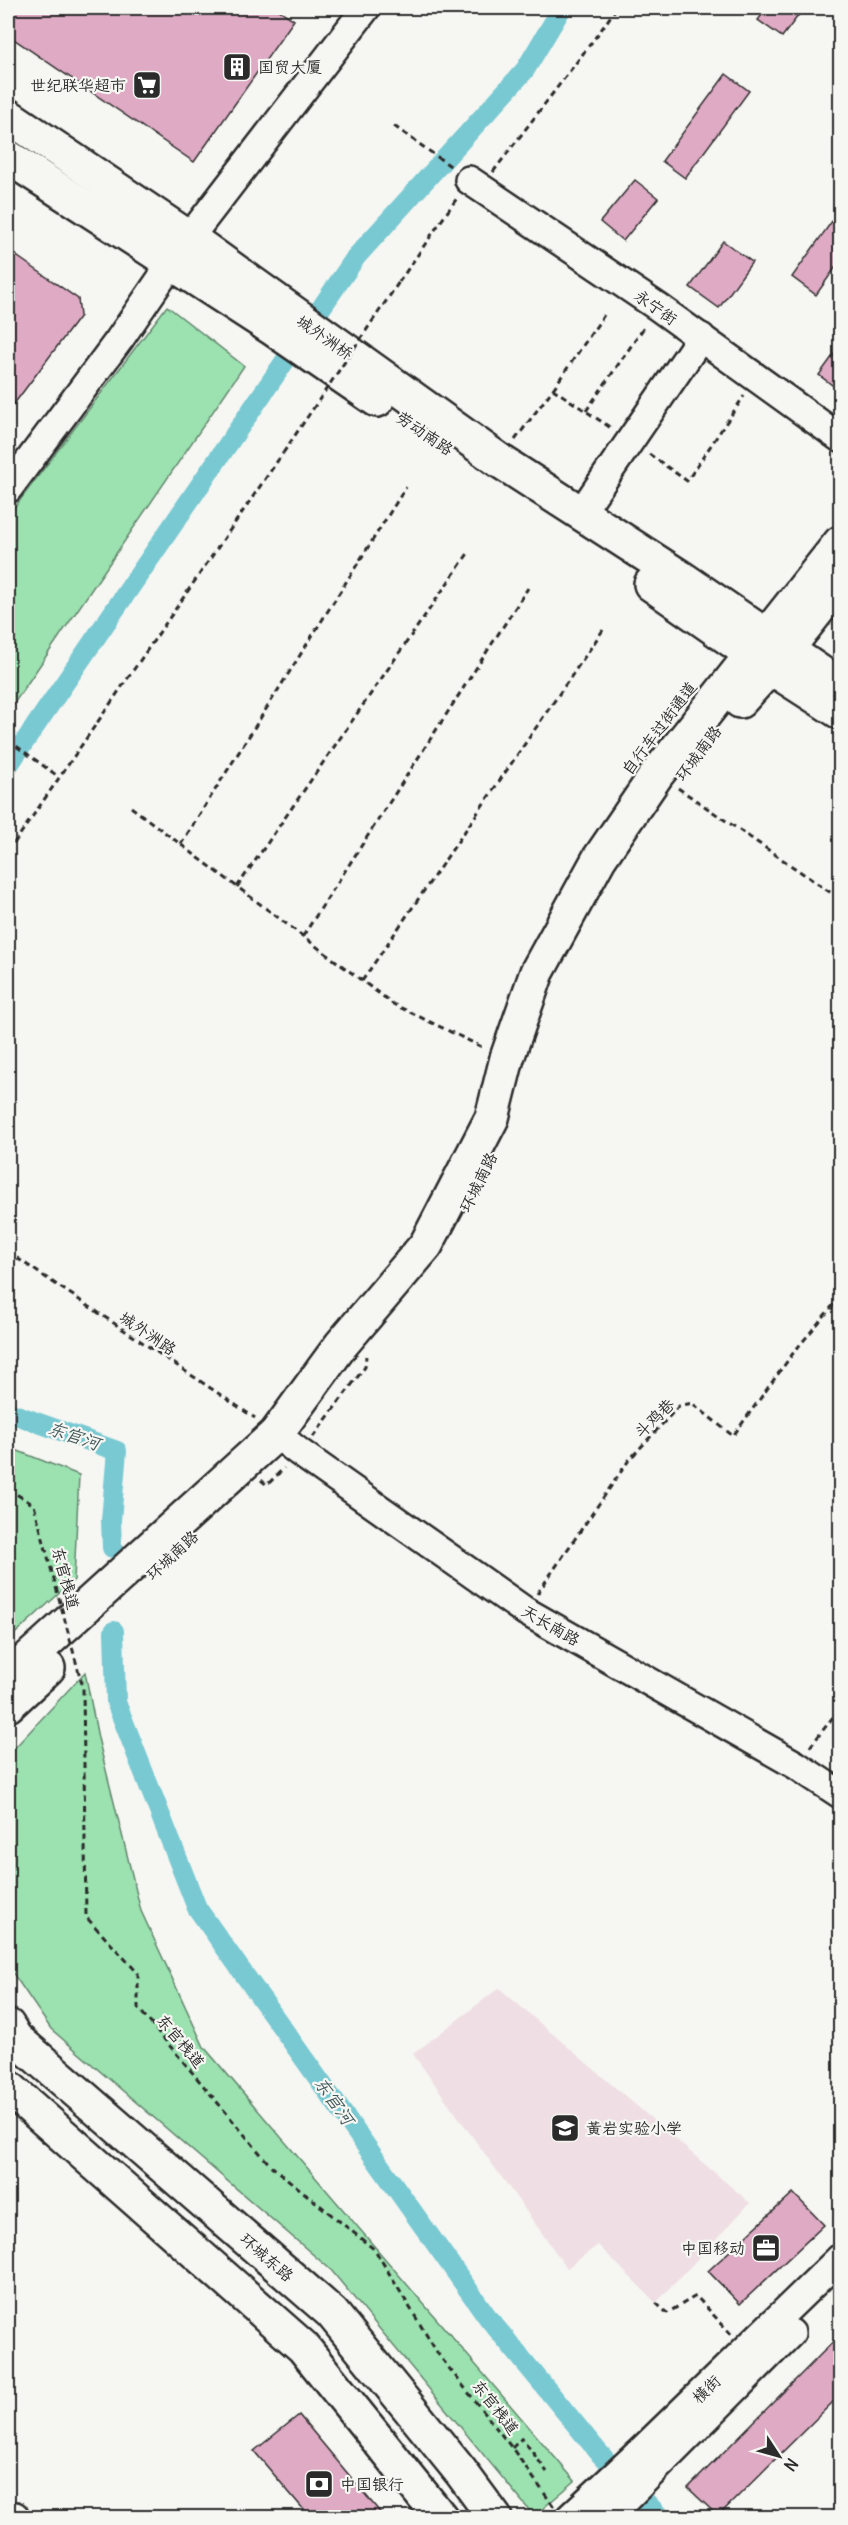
<svg xmlns="http://www.w3.org/2000/svg" width="848" height="2525" font-family="Delius,'LXGW WenKai TC',sans-serif">
	<style>
		.built { fill: #efdfe4 }
		.green { fill: #9be2b0; stroke: #63866e; stroke-width: 1.5 }
		.lines { fill: none; stroke-linecap: round; stroke-linejoin: round }
		.canal { stroke: #79c9d2; stroke-width: 20 }
		.building { fill: #dfaac4; stroke: #2b2b2b; stroke-width: 1.5 }
		.minor-casing { stroke: #2b2b2b; stroke-width: 32 }
		.major-casing { stroke: #2b2b2b; stroke-width: 38 }
		.path { stroke: #2b2b2b; stroke-width: 3; stroke-dasharray: 6 4.5; stroke-linecap: butt }
		.minor { stroke: #f6f6f2; stroke-width: 27 }
		.major { stroke: #f6f6f2; stroke-width: 33 }
		.path-bridge { stroke: #2b2b2b; stroke-width: 3; stroke-dasharray: 6 4.5; stroke-linecap: butt }
		.labels { text-anchor: middle; stroke-width: 4.5; stroke-linejoin: round; paint-order: stroke }
		.poi-label { font-size: 16px; fill: #2b2b2b; stroke: #f6f6f2; text-anchor: start }
		.street-label { font-size: 16px; fill: #2b2b2b; stroke: #f6f6f2 }
		.water-label { font-size: 18px; font-style: italic; fill: #425a5d; stroke: #f6f6f2 }
	</style>
	<rect width="100%" height="100%" fill="#f6f6f2"/>
	<filter id="ink" filterUnits="userSpaceOnUse"><feTurbulence type="fractalNoise" baseFrequency=".0167" numOctaves="2"/><feDisplacementMap in="SourceGraphic" scale="12" xChannelSelector="R" yChannelSelector="G"/><feConvolveMatrix kernelMatrix="1 2 1 2 8 2 1 2 1" color-interpolation-filters="sRGB"/></filter>
	<g filter="url(#ink)">
		<polygon class="built" points="499,1988 750,2203 656,2303 598,2245 567,2268 413,2054"/>
		<g class="green">
			<polygon points="167,306 244,366 8,712 8,516"/>
			<polygon points="8,1447 79,1475 74,1580 8,1640"/>
			<polygon points="85,1672 98,1738 141,1911 204,2047 575,2481 534,2516 331,2270 51,2029 8,1966 8,1755"/>
		</g>
		<g class="lines">
			<g class="canal">
				<polyline points="8,766 356,257 525,70 562,8"/>
				<polyline points="8,1412 117,1451 111,1520 112,1548"/>
				<polyline points="114,1631 116,1702 197,1908 489,2319 600,2454 661,2518"/>
			</g>
		</g>
		<g class="building">
			<polygon points="8,8 276,8 294,20 194,162 8,35"/>
			<polygon points="767,8 804,8 782,37 758,20"/>
			<polygon points="726,74 749,91 685,178 662,161"/>
			<polygon points="635,180 658,198 623,241 600,222"/>
			<polygon points="840,210 840,261 816,295 792,277"/>
			<polygon points="723,241 752,262 719,308 690,287"/>
			<polygon points="8,250 78,299 80,316 8,412"/>
			<polygon points="840,346 840,391 819,375"/>
			<polygon points="793,2193 824,2225 740,2304 708,2271"/>
			<polygon points="840,2335 840,2395 718,2516 688,2488"/>
			<polygon points="299,2415 384,2517 310,2517 254,2451"/>
		</g>
		<g class="lines">
			<g class="minor-casing">
				<g id="minor">
					<polyline points="469,180 658,307 840,438"/>
					<polyline points="8,489 119,340 189,238 366,8"/>
					<polyline points="580,514 701,337"/>
					<polyline points="276,1434 299,1452 525,1611 796,1765 840,1794"/>
					<polyline points="13,2518 15,2516"/>
					<polyline points="569,2518 643,2449 840,2258"/>
					<polyline points="607,2518 791,2333"/>
				</g>
			</g>
			<g class="major-casing">
				<g id="major">
					<polyline points="8,116 189,238 500,461 680,577 840,686"/>
					<polyline points="8,157 272,328 377,400"/>
					<polyline points="651,584 770,667 840,712"/>
					<polyline points="740,701 787,649 840,582"/>
					<polyline points="8,1677 276,1434 341,1345 426,1245 492,1118 507,1058 537,972 599,859 657,774 840,543"/>
					<polyline points="8,1705 48,1668"/>
					<polyline points="8,2026 15,2038 332,2313 461,2472 495,2518"/>
					<polyline points="8,2087 303,2347 441,2518"/>
				</g>
			</g>
			<g class="path">
				<polyline points="394,126 453,168"/>
				<polyline points="493,172 604,26 616,8"/>
				<polyline points="399,282 457,198"/>
				<polyline points="553,389 604,315"/>
				<polyline points="586,411 645,326"/>
				<polyline points="515,440 553,389 611,428"/>
				<polyline points="649,454 687,481 744,396"/>
				<polyline points="8,740 59,777"/>
				<polyline points="678,788 840,899"/>
				<polyline points="131,807 393,1004 484,1048"/>
				<polyline points="181,844 406,487"/>
				<polyline points="8,852 283,453"/>
				<polyline points="237,887 469,552"/>
				<polyline points="303,936 528,588"/>
				<polyline points="362,981 603,630"/>
				<polyline points="8,1252 255,1418"/>
				<polyline points="313,1437 365,1367 366,1356"/>
				<polyline points="261,1480 267,1485 284,1468"/>
				<polyline points="537,1594 629,1460 679,1406 692,1403 733,1436 794,1352 840,1297"/>
				<polyline points="810,1747 840,1708"/>
				<polyline points="656,2303 667,2313 696,2296 731,2334"/>
				<polyline points="512,2448 522,2438 547,2472"/>
			</g>
			<use href="#minor" class="minor"/>
			<use href="#major" class="major"/>
			<g class="path-bridge">
				<polyline points="283,453 399,282"/>
				<polyline points="8,1489 34,1505 83,1688 86,1917 138,1973 138,2008 270,2165 375,2250 438,2354 512,2448 562,2518"/>
			</g>
		</g>
	</g>
	<defs>
		<g id="building-square" transform="scale(1.5)"><rect x="-9" y="-9" width="18" height="18" rx="4" fill="#2b2b2b" stroke="#f6f6f2"/><path d="M-4-6H4V6H1V3H-1V6H-4ZM-2.5-4.3h1.7v1.8h-1.7ZM.8-4.3h1.7v1.8H.8ZM-2.5-1h1.7V.8h-1.7ZM.8-1h1.7V.8H.8Z" fill="#fff"/></g>
		<g id="supermarket-square" transform="scale(1.5)"><rect x="-9" y="-9" width="18" height="18" rx="4" fill="#2b2b2b" stroke="#f6f6f2"/><path d="M-6-5.5h2.5l.6 2H6L4.5 2H-2.5L-4.4-4H-6ZM-1.5 3.2a1.3 1.3 0 1 0 .1 0ZM3 3.2a1.3 1.3 0 1 0 .1 0Z" fill="#fff"/></g>
		<g id="school-square" transform="scale(1.5)"><rect x="-9" y="-9" width="18" height="18" rx="4" fill="#2b2b2b" stroke="#f6f6f2"/><path d="M0-5L7-2L0 1L-7-2ZM-4 1L0 2.5L4 1V4Q0 6-4 4Z" fill="#fff"/></g>
		<g id="office-square" transform="scale(1.5)"><rect x="-9" y="-9" width="18" height="18" rx="4" fill="#2b2b2b" stroke="#f6f6f2"/><path d="M-6-3h4V-5.5h4V-3h4V5H-6ZM-1-4.5V-3h2v-1.5ZM-6 0V1H6V0Z" fill="#fff"/></g>
		<g id="bank-square" transform="scale(1.5)"><rect x="-9" y="-9" width="18" height="18" rx="4" fill="#2b2b2b" stroke="#f6f6f2"/><path d="M-6-4H6V4H-6ZM0-2.3a2.3 2.3 0 1 0 0 4.6a2.3 2.3 0 1 0 0-4.6Z" fill="#fff"/></g>
	</defs>
	<g fill-rule="evenodd">
		<use href="#building-square" x="237" y="67"/>
		<use href="#supermarket-square" x="147" y="85"/>
		<use href="#school-square" x="565" y="2128"/>
		<use href="#office-square" x="766" y="2248"/>
		<use href="#bank-square" x="319" y="2484"/>
	</g>
	<g class="labels">
		<g class="poi-label">
			<text x="258" y="73">国贸大厦</text>
			<text x="126" y="91" text-anchor="end">世纪联华超市</text>
			<text x="586" y="2134">黄岩实验小学</text>
			<text x="745" y="2254" text-anchor="end">中国移动</text>
			<text x="340" y="2490">中国银行</text>
		</g>
		<g class="street-label">
			<text transform="translate(656 307) rotate(35)" y="6">永宁街</text>
			<text transform="translate(325 337) rotate(35)" y="6">城外洲桥</text>
			<text transform="translate(425 433) rotate(34)" y="6">劳动南路</text>
			<text transform="translate(659 728) rotate(-53)" y="6">自行车过街通道</text>
			<text transform="translate(698 753) rotate(-53)" y="6">环城南路</text>
			<text transform="translate(478 1182) rotate(-64)" y="6">环城南路</text>
			<text transform="translate(148 1333) rotate(34)" y="6">城外洲路</text>
			<text transform="translate(654 1418) rotate(-44)" y="6">斗鸡巷</text>
			<text transform="translate(172 1555) rotate(-43)" y="6">环城南路</text>
			<text transform="translate(66 1578) rotate(75)" y="6">东官栈道</text>
			<text transform="translate(551 1625) rotate(30)" y="6">天长南路</text>
			<text transform="translate(181 2041) rotate(50)" y="6">东官栈道</text>
			<text transform="translate(267 2257) rotate(41)" y="6">环城东路</text>
			<text transform="translate(706 2389) rotate(-44)" y="6">横街</text>
			<text transform="translate(496 2407) rotate(52)" y="6">东官栈道</text>
		</g>
		<g class="water-label">
			<text transform="translate(74 1436) rotate(19)" y="6">东官河</text>
			<text transform="translate(334 2101) rotate(55)" y="6">东官河</text>
		</g>
	</g>
	<rect width="848" height="2525" fill="none" stroke="#f6f6f2" stroke-width="30"/>
	<rect x="15" y="15" width="818" height="2495" fill="none" stroke="#2b2b2b" stroke-width="2" filter="url(#ink)"/>
	<g transform="translate(779 2456) rotate(126)" stroke="#f6f6f2" stroke-width="4.5" paint-order="stroke">
	<path d="M0-4.5L10 22L0 15L-10 22Z" fill="#2b2b2b"/>
	<text y="-9" font-size="16" font-weight="bold" text-anchor="middle" fill="#2b2b2b">N</text>
	</g>
</svg>
